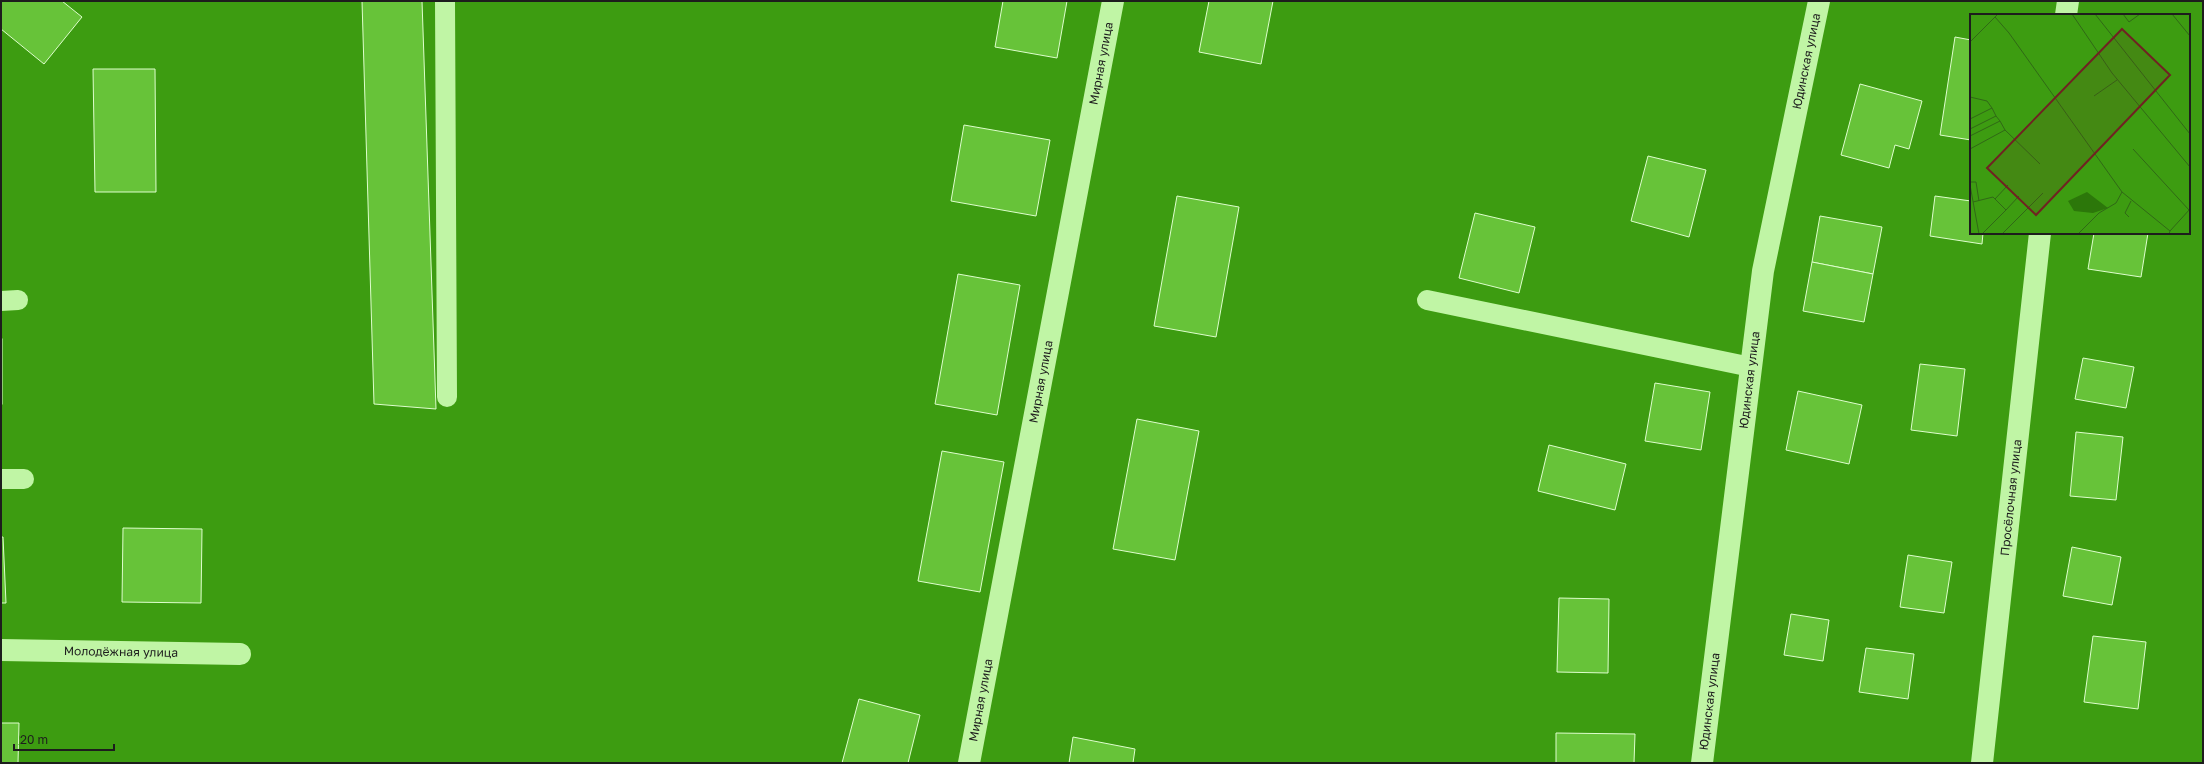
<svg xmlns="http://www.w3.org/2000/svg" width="2204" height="764" font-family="'Golos Text',sans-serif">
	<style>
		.building { fill: #67c339; stroke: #defecd }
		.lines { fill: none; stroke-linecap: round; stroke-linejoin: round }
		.lane { stroke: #c0f5a5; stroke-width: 20 }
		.street { stroke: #c0f5a5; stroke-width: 22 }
		.labels { text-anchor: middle; stroke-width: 4; stroke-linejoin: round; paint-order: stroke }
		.street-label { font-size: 12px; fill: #1d1d1d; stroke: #3d9c11 }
		.inset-road { fill: none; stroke: #306916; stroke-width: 1 }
		.view { fill: #702222; fill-opacity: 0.15; stroke: #702222; stroke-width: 2 }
		.inset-edge { fill: none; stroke: #1d1d1d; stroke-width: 2 }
	</style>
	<rect width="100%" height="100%" fill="#3d9c11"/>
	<g class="building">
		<polygon points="1,1 62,1 82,17 44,64 1,29"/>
		<polygon points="362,1 422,1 436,409 374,404"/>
		<polygon points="1003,1 1067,1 1057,58 995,47"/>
		<polygon points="1209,1 1273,1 1261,64 1199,52"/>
		<polygon points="1955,37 1971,40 1971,140 1940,135"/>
		<polygon points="93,69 155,69 156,192 95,192"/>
		<polygon points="1860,84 1922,101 1909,149 1895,145 1889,168 1841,155"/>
		<polygon points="964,125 1050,140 1036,216 951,201"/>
		<polygon points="1648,156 1706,170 1689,237 1631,221"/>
		<polygon points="1177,196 1239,207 1216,337 1154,326"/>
		<polygon points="1935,196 1971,201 1971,233 1983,233 1982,244 1930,236"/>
		<polygon points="1475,213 1535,227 1519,293 1459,278"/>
		<polygon points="1820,216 1882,227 1873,274 1812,262"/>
		<polygon points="2094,233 2148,233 2141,277 2088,269"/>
		<polygon points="1812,262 1873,274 1864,322 1803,311"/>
		<polygon points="958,274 1020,285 997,415 935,404"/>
		<rect x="1" y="339" width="1" height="65"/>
		<polygon points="2083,358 2134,367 2126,408 2075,399"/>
		<polygon points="1920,364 1965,369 1957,436 1911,430"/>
		<polygon points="1655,383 1710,392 1701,450 1645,441"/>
		<polygon points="1798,391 1862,405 1849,464 1786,450"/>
		<polygon points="1137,419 1199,431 1175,560 1113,549"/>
		<polygon points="2076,432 2123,437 2116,500 2070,496"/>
		<polygon points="1549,445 1626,464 1615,510 1538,491"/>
		<polygon points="942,451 1004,462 980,592 918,581"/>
		<polygon points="123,528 202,529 201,603 122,602"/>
		<polygon points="1,537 3,537 6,603 1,603"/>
		<polygon points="2072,547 2121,557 2112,605 2063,596"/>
		<polygon points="1908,555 1952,562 1944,613 1900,607"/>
		<polygon points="1559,598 1609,599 1608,673 1557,672"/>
		<polygon points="1791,614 1829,620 1823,661 1784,655"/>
		<polygon points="2093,636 2146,642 2138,709 2084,702"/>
		<polygon points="1866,648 1914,654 1908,699 1859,692"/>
		<polygon points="859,699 920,715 908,763 842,763"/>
		<polygon points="1,723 19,723 18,763 1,763"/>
		<polygon points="1556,733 1635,734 1634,763 1556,763"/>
		<polygon points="1073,737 1135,749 1133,763 1069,763"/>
	</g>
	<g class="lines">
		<g class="lane">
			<polyline points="445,1 447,397"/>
			<polyline points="1427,300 1751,367"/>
			<polyline points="1,301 18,300"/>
			<polyline points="1,479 24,479"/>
		</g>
		<g class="street">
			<polyline points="2066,15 2068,1"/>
			<path id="s1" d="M1 650 240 654"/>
			<path id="s2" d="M969 763 1113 1"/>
			<path id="s3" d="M1702 763 1763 271 1819 1"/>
			<path id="s4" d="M1982 763 2040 233"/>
		</g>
	</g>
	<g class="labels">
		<g class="street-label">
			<text dy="4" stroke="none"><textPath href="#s3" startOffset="710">Юдинская улица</textPath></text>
			<text dy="4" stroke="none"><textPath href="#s2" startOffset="712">Мирная улица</textPath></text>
			<text dy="4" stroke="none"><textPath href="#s3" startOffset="386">Юдинская улица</textPath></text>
			<text dy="4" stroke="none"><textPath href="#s2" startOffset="388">Мирная улица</textPath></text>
			<text dy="4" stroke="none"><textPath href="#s4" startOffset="267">Просёлочная улица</textPath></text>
			<text dy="4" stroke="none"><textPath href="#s1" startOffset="120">Молодёжная улица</textPath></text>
			<text dy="4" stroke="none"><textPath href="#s2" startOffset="64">Мирная улица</textPath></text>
			<text dy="4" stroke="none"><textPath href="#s3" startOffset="62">Юдинская улица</textPath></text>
		</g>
	</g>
	<g transform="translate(1970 14)">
		<rect width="220" height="220" fill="#3d9c11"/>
		<path d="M117 178 138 194 123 199 104 197 98 187Z" fill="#2c770a"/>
		<path class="inset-road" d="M102 0 142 59 220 153M125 0 220 120M153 0 159 8 170 0M202 0 220 22M25 3 39 19 152 178 200 217 199 220M0 28 28 0M124 82 147 66M0 83 17 87 22 94M0 105 22 94 26 102M0 115 26 102 30 107M35 116 70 150M0 122 30 107 35 116 0 135M163 135 219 196M0 168H6L9 187M0 171 9 220M25 185 38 171M3 188 23 183 36 196 12 220M36 196 49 182M159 203 155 199 161 187M200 217 220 195M32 220 73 179M108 220 129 199 146 189 152 178"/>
		<path class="view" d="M152 15 200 61 66 201 17 154Z"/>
		<rect width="220" height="220" class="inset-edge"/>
	</g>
	<rect width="2204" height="764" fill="none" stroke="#1d1d1d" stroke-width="4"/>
	<path d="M14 744v6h100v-6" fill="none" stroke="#1d1d1d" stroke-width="2"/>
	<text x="20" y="744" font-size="12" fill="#1d1d1d" stroke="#3d9c11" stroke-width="3" paint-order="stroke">20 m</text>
</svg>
